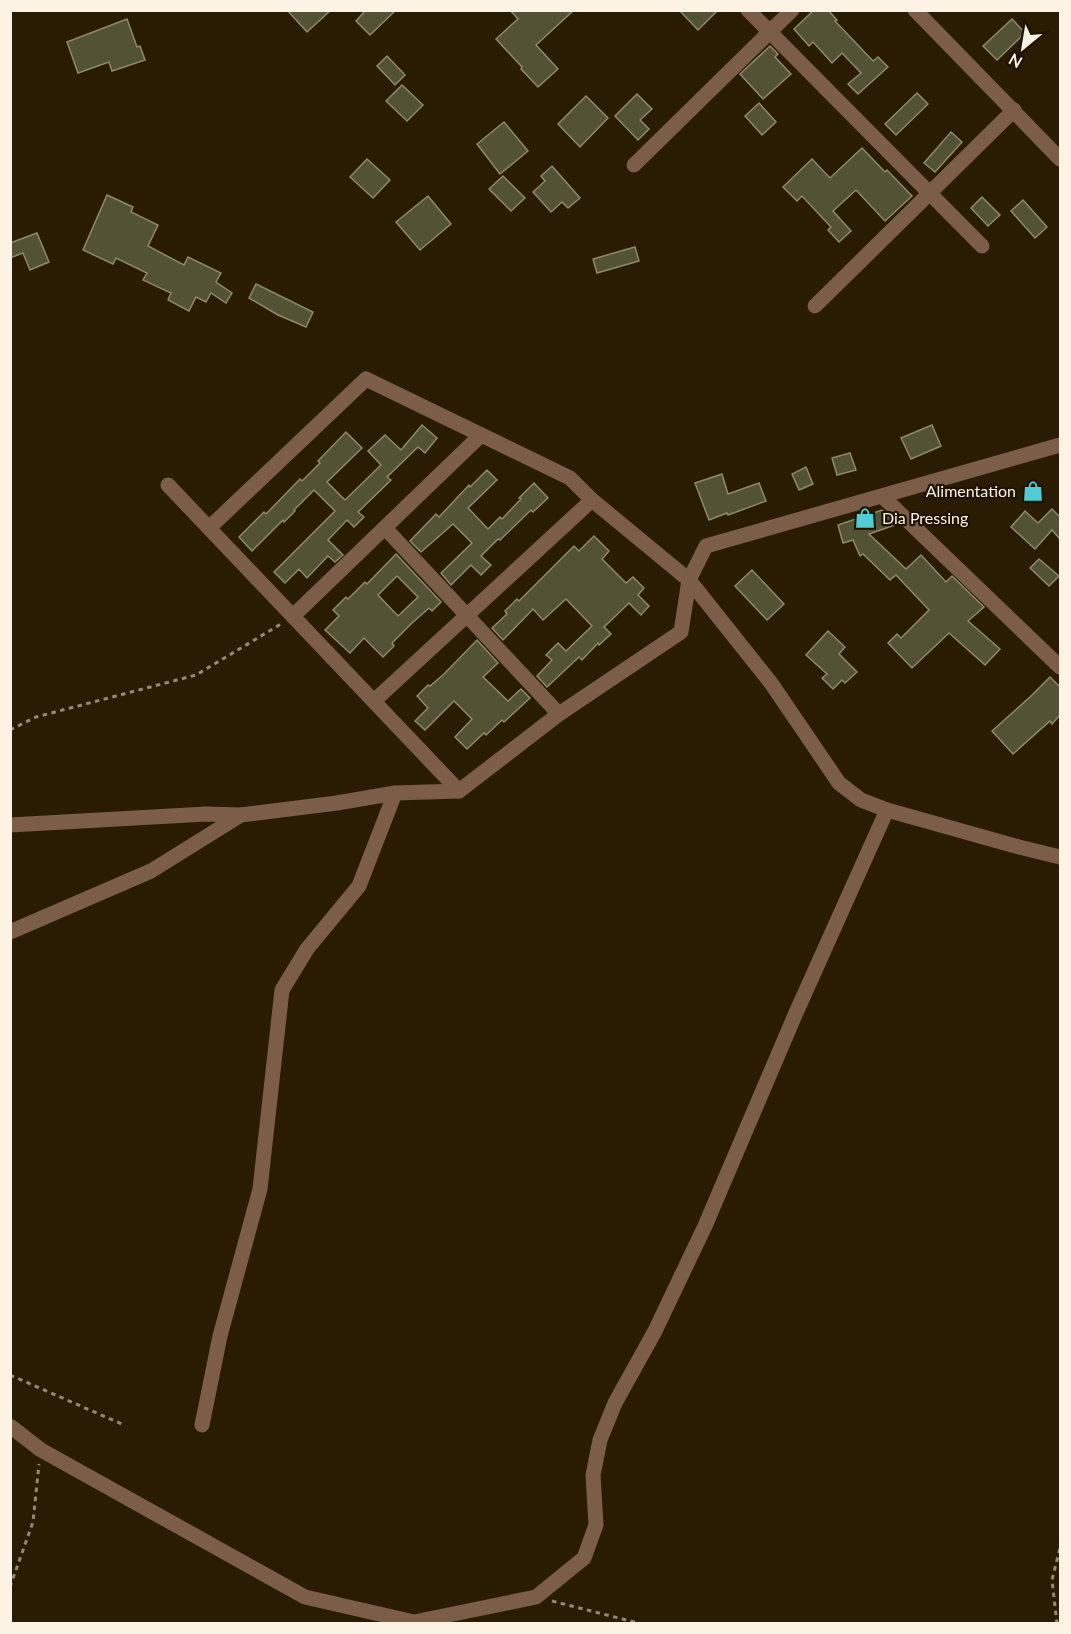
<svg xmlns="http://www.w3.org/2000/svg" width="1071" height="1634" font-family="Lato,sans-serif">
	<style>
		.building { fill: #545234; stroke: #8c8a6a; stroke-width: 1.5; fill-rule: evenodd }
		.lines { fill: none; stroke-linecap: round; stroke-linejoin: round }
		.path { stroke: #948975; stroke-width: 3; stroke-dasharray: 4.5 4.5; stroke-linecap: butt }
		.minor { stroke: #7c5d48; stroke-width: 15 }
		.labels { text-anchor: middle; stroke-width: 4.5; stroke-linejoin: round; paint-order: stroke }
		.poi-label { font-size: 16px; fill: #fcf3e4; stroke: #201200; text-anchor: end }
	</style>
	<rect width="100%" height="100%" fill="#291c02"/>
	<g class="building">
		<polygon points="287,10 331,10 307,32"/>
		<polygon points="366,10 396,10 370,35 356,21"/>
		<polygon points="510,10 574,10 536,45 558,69 538,87 521,69 522,67 496,39 518,19"/>
		<polygon points="679,10 718,10 698,30"/>
		<polygon points="814,10 828,10 837,20 835,21 873,61 878,57 888,67 858,94 848,84 861,73 842,53 832,63 813,42 809,46 794,29"/>
		<polygon points="127,19 137,47 140,46 145,60 112,71 109,62 78,73 67,42"/>
		<polygon points="1012,19 1025,33 997,60 983,46"/>
		<polygon points="770,46 778,54 775,57 791,74 763,99 740,74"/>
		<polygon points="387,56 405,75 395,85 377,66"/>
		<polygon points="402,85 423,105 407,121 386,101"/>
		<polygon points="917,93 928,104 896,135 885,124"/>
		<polygon points="637,94 652,109 640,120 649,129 638,140 615,116"/>
		<polygon points="586,96 608,118 580,147 558,124"/>
		<polygon points="759,103 776,122 762,135 745,116"/>
		<polygon points="504,122 528,151 500,174 477,144"/>
		<polygon points="951,132 962,142 935,172 924,163"/>
		<polygon points="862,148 885,172 887,170 912,196 885,221 856,190 833,211 851,231 839,242 828,230 831,227 802,196 797,201 783,187 812,159 830,178"/>
		<polygon points="367,159 390,180 373,198 350,177"/>
		<polygon points="552,166 580,198 568,208 562,202 551,212 533,192 545,181 541,176"/>
		<polygon points="503,176 525,198 511,211 489,189"/>
		<polygon points="107,195 133,207 131,212 158,225 148,246 184,265 188,257 221,273 216,282 232,293 226,303 211,293 206,302 196,297 189,311 168,300 171,293 143,280 147,273 116,258 113,264 83,250"/>
		<polygon points="428,196 451,224 420,250 396,222"/>
		<polygon points="982,197 1000,215 988,226 971,208"/>
		<polygon points="1023,200 1047,227 1035,238 1011,211"/>
		<polygon points="37,233 49,262 30,270 23,253 10,258 10,243"/>
		<polygon points="635,247 639,261 597,273 593,259"/>
		<polygon points="256,284 313,312 306,327 278,315 249,298"/>
		<polygon points="422,425 437,438 425,453 418,447 387,477 391,480 358,512 364,517 354,527 347,520 328,540 343,555 335,562 328,556 307,578 299,569 285,583 274,572 335,511 314,490 294,510 295,511 284,522 283,520 252,551 239,537 264,512 266,514 300,479 302,481 320,463 318,461 346,432 362,448 327,482 345,500 381,465 368,451 385,435 401,450"/>
		<polygon points="932,425 941,446 911,459 901,438"/>
		<polygon points="850,453 856,470 837,475 832,458"/>
		<polygon points="806,467 813,484 799,490 792,474"/>
		<polygon points="487,470 497,480 468,508 488,529 500,517 502,519 521,499 519,498 534,483 548,498 533,512 531,510 500,540 498,539 481,556 491,565 481,575 471,565 451,585 441,573 472,543 453,524 421,552 410,541 436,514 439,517 469,485 470,487"/>
		<polygon points="722,474 728,494 759,483 766,501 728,515 727,513 709,520 695,483"/>
		<polygon points="1052,509 1060,517 1060,539 1052,530 1035,549 1011,527 1025,511 1038,523"/>
		<polygon points="882,510 894,521 895,525 869,534 906,569 921,555 946,582 952,576 984,607 968,621 1000,649 985,665 949,633 912,668 888,643 897,634 901,638 929,610 896,575 890,580 863,554 860,556 853,540 843,543 838,525"/>
		<polygon points="594,536 609,551 602,559 626,583 633,577 644,588 638,595 649,606 641,615 629,603 604,627 611,634 599,645 598,643 582,660 579,657 547,687 537,676 552,660 546,655 558,643 566,651 592,626 566,599 543,620 533,609 503,640 492,628 507,614 505,611 517,599 519,601 574,546 579,551"/>
		<path d="M396 554 441 602 432 611 429 608 412 623 392 643 394 646 383 657 364 638 350 653 325 630 339 616 333 610 346 597 348 599 365 582 367 584ZM397 576 418 597 398 616 378 595Z"/>
		<polygon points="1039,559 1059,576 1049,586 1030,568"/>
		<polygon points="752,570 784,604 767,620 735,586"/>
		<polygon points="828,631 845,647 839,654 857,672 845,683 842,680 833,689 822,678 827,674 806,655"/>
		<polygon points="477,640 498,663 483,677 508,701 521,689 530,698 504,722 502,720 486,735 484,733 467,749 455,737 472,719 454,701 425,730 415,721 428,708 417,696 428,685 430,686 444,674"/>
		<polygon points="1050,677 1060,687 1060,715 1052,724 1050,721 1013,754 992,731 1030,697"/>
	</g>
	<g class="lines">
		<g class="path">
			<polyline points="10,730 36,717 196,675 281,624"/>
			<polyline points="10,1375 124,1425"/>
			<polyline points="10,1587 33,1522 39,1464"/>
			<polyline points="552,1601 642,1624"/>
			<polyline points="1057,1624 1052,1580 1060,1548"/>
		</g>
		<g class="minor">
			<polyline points="748,10 982,246"/>
			<polyline points="915,10 1060,159"/>
			<polyline points="634,165 792,10"/>
			<polyline points="815,306 1014,110"/>
			<polyline points="168,485 459,791"/>
			<polyline points="883,497 1060,667"/>
			<polyline points="209,528 366,379 570,478 592,500 689,580 771,683 839,783 861,800 887,810 1019,847 1060,857"/>
			<polyline points="385,528 559,714"/>
			<polyline points="293,616 481,435"/>
			<polyline points="374,701 592,500"/>
			<polyline points="10,825 206,814 241,815 337,803 395,793 459,791 559,714 681,632 689,580 706,546 1060,445"/>
			<polyline points="10,932 151,871 241,815"/>
			<polyline points="202,1425 220,1336 260,1189 282,990 307,949 359,886 395,793"/>
			<polyline points="10,1426 41,1450 305,1597 414,1622 536,1597 584,1558 596,1525 593,1475 600,1440 615,1403 655,1331 705,1226 795,1015 887,810"/>
		</g>
	</g>
	<defs>
		<g id="shop-bare" transform="scale(1.62)"><path d="M-5-2.5h2.3a2.7 3.5 0 0 1 5.4 0H5L5.5 6h-11ZM-1.5-2.5h3a1.5 2.3 0 0 0-3 0Z" fill="#51ccd5" stroke="#201200" stroke-width="2.5" paint-order="stroke"/></g>
	</defs>
	<g fill-rule="evenodd">
		<use href="#shop-bare" x="1033" y="491"/>
		<use href="#shop-bare" x="865" y="518"/>
	</g>
	<g class="labels">
		<g class="poi-label">
			<text x="1016" y="497">Alimentation</text>
			<text x="882" y="524" text-anchor="start">Dia Pressing</text>
		</g>
	</g>
	<rect width="1071" height="1634" fill="none" stroke="#fcf3e4" stroke-width="24"/>
	<g transform="translate(1023 48) rotate(210)" stroke="#201200" stroke-width="4.5" paint-order="stroke">
	<path d="M0-4.5L10 22L0 15L-10 22Z" fill="#fcf3e4"/>
	<text y="-9" font-size="16" font-weight="bold" text-anchor="middle" fill="#fcf3e4">N</text>
	</g>
</svg>
